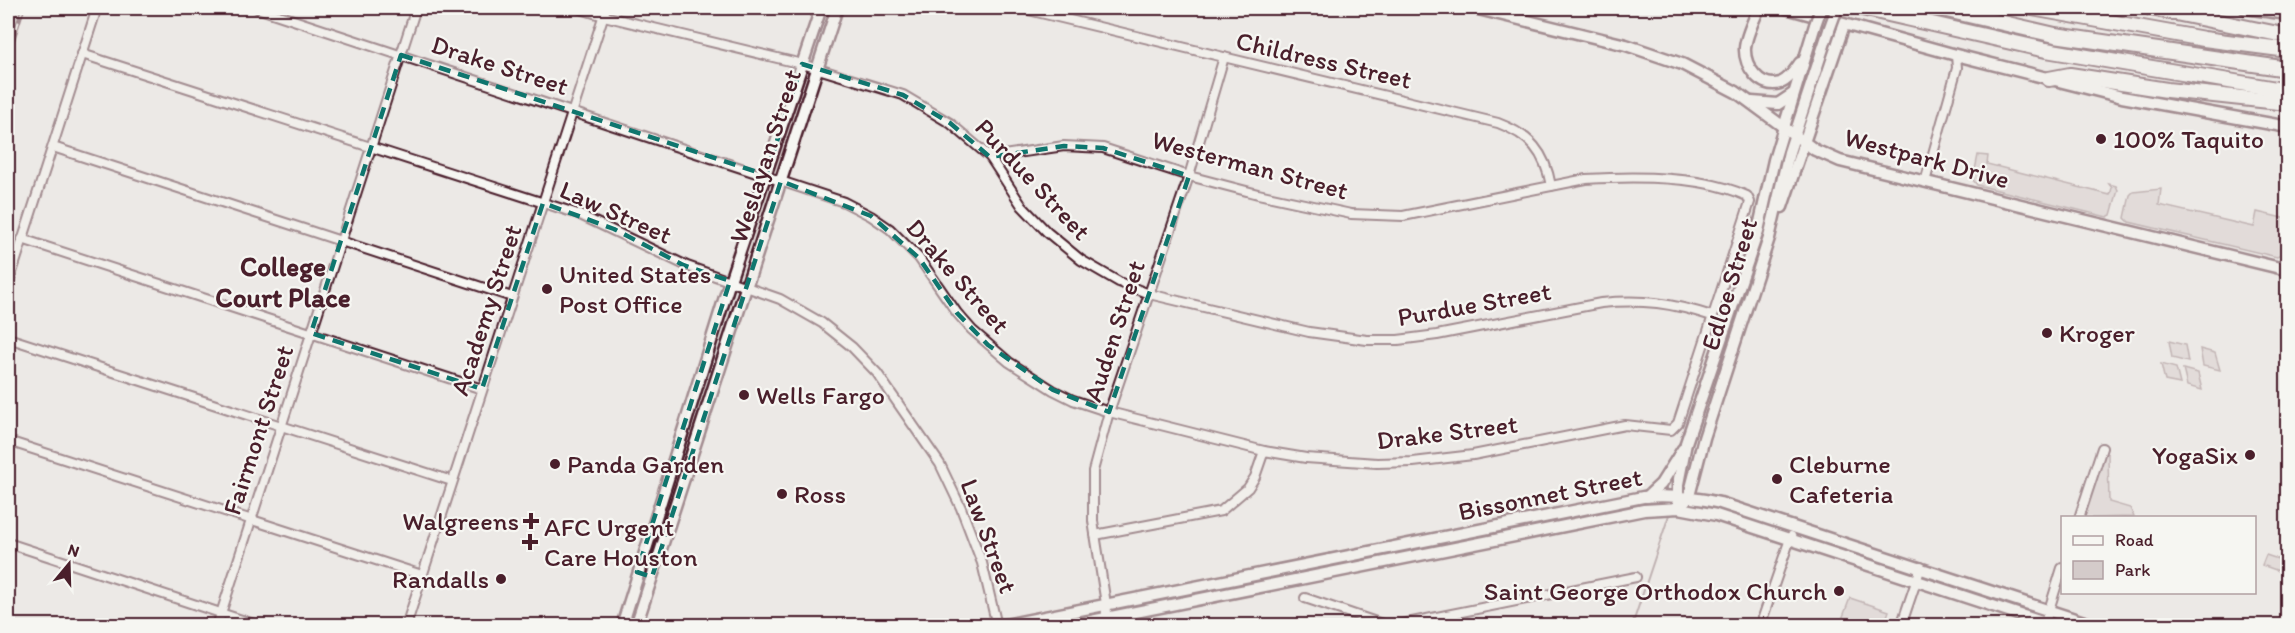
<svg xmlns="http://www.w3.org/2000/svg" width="2295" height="633" font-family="Itim,sans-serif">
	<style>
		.green { fill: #d4cbca; stroke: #8f757a; stroke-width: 1.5 }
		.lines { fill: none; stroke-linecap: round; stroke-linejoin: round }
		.stream { stroke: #886e73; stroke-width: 2 }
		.minor-casing { stroke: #4a1f2b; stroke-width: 12 }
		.tertiary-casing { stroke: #4a1f2b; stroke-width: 14 }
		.secondary-casing { stroke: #4a1f2b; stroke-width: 15 }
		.motorway-casing { stroke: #4a1f2b; stroke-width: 18 }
		.minor { stroke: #f6f6f2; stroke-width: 8 }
		.tertiary { stroke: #f6f6f2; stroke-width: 9 }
		.secondary { stroke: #f6f6f2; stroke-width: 10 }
		.motorway { stroke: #f6f6f2; stroke-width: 14 }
		.rail-casing { stroke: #4a1f2b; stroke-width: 4.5 }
		.rail { stroke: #f6f6f2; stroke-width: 2; stroke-dasharray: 7; stroke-linecap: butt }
		.secondary-bridge-casing { stroke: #4a1f2b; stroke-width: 15; stroke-linecap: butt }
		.secondary-bridge { stroke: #f6f6f2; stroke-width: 10 }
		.marked { fill: none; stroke: #0f766e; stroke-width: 4.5; stroke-dasharray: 12 8; stroke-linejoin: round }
		.poi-dot { fill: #4a1f2b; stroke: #f6f6f2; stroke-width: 2 }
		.labels { text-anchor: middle; stroke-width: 4.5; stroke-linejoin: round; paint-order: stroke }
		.street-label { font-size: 26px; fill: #4a1f2b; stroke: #f6f6f2 }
		.poi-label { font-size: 26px; fill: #4a1f2b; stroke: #f6f6f2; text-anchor: start }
		.neighbourhood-label { font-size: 27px; font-weight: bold; fill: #4a1f2b; stroke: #f6f6f2 }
	</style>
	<rect width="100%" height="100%" fill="#ece9e6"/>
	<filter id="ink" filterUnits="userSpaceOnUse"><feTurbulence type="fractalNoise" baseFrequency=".0167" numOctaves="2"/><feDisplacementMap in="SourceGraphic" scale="12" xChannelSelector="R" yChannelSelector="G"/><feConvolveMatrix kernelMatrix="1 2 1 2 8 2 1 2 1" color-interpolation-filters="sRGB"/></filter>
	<g filter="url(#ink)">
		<g class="green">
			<polygon points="1978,155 1988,156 1987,164 2110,195 2112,188 2109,184 2116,186 2118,190 2111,215 2107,217 1977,185 1973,180"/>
			<polygon points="2161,189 2159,205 2254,227 2257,212 2287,219 2287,231 2281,255 2277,257 2129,222 2125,218 2130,195 2133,192"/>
			<polygon points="2169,341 2185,345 2188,362 2172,358"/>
			<polygon points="2200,349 2215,353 2220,370 2203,366"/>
			<polygon points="2161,364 2176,368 2180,384 2165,381"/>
			<polygon points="2183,369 2198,373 2202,390 2187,386"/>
			<polygon points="2104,453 2108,454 2109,502 2130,508 2134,517 2083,518"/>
			<polygon points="2266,555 2287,562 2287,574 2262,565"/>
			<polygon points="1850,598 1889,611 1884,625 1842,625 1841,622"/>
		</g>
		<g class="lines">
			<polyline class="stream" points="1632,626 1669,515"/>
			<g class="minor-casing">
				<g id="minor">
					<path d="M257 8 844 202 871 216 890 229 919 258 957 313 972 330 1009 362 1053 390 1073 400 1109 412 1264 451 1306 458 1377 463 1413 462 1473 455 1625 425 1671 430 1678 423 1750 202 1747 196C1703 175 1634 176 1586 179L1403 216 1351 214 1258 194 1189 176 1103 148 1064 146 990 157"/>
					<path d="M577 8 604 16 802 64 903 95 950 123 990 157 1022 206 1047 232 1081 260 1119 282 1149 294 1309 332 1367 340H1398L1437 335 1601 303C1643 299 1672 303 1712 316"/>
					<path d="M1020 8 1498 123C1530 135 1545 152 1551 186"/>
					<polyline points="82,54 578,214 687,266 780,299 822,323 852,347 877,373 940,464 961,508 982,563 997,626"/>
					<polyline points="53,147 512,297"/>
					<polyline points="1925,182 1957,68 1956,55"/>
					<polyline points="22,239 482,389"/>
					<polyline points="8,285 97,8"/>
					<polyline points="8,338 452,481"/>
					<polyline points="8,441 422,575"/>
					<polyline points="2079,518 2102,448"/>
					<polyline points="1095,535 1221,511 1248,488 1255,477 1264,451"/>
					<polyline points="8,543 260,626"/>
					<polyline points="1305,598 1388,626"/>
					<polyline points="1106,604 1093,521 1093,471 1109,412 1189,176 1224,57"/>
					<polyline points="217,626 416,8"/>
					<polyline points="406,626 606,8"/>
					<polyline points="1392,626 1636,577"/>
					<polyline points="1760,626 1791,536"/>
					<polyline points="1901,626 1921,567"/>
					<polyline points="2044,626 2062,568"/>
				</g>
			</g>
			<g class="tertiary-casing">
				<polyline id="tertiary" points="1106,604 1107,626"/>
			</g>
			<g class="secondary-casing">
				<g id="secondary">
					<polyline points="1474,8 1626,45 1682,64 1736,92 1815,150 1840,161 2288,270"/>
					<path d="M1759 8C1754 20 1746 35 1745 48 1744 66 1760 89 1780 83 1789 80 1795 70 1800 63"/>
					<polyline points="1786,8 1956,55 2122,97 2288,127"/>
					<polyline points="2245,8 2288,14"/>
					<polyline points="1752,102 1778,104 1793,94"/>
					<polyline points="1782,207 1844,25"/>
					<polyline points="1647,497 1661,484 1683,449"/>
					<polyline points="1685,501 1689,496 1704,438 1769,238 1789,152 1829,30"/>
					<polyline points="1678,502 1678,484 1686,443 1758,231 1774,160 1815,25"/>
					<polyline points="622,626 730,281 821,8"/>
					<polyline points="636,626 837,8"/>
					<path d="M1000 626 1643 497C1670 495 1694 497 1720 503L2096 626"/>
					<polyline points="1066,626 1644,510 1679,508 1716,515 2054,626"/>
				</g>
			</g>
			<g class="motorway-casing">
				<g id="motorway">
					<polyline points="1862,8 2046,50 2288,91"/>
					<polyline points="1938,8 2055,35 2281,68"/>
					<polyline points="2032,8 2204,39 2288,50"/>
					<polyline points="2151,8 2288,36"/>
					<polyline points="2049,79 2070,75 2167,90 2288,103"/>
				</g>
			</g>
			<use href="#minor" class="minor"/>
			<use href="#tertiary" class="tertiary"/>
			<use href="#secondary" class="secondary"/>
			<use href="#motorway" class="motorway"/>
			<g class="rail-casing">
				<polyline id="rail" points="8,55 23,8"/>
			</g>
			<use href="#rail" class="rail"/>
			<g class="secondary-bridge-casing">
				<g id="secondary-bridge">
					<polyline points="1815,25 1821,8"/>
					<polyline points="1829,30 1837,8"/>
				</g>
			</g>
			<use href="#secondary-bridge" class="secondary-bridge"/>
		</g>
	</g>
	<path d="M0 0H2295V633H0ZM401 55 766 175 802 64 903 95 950 123 990 157 1064 146 1103 148 1189 176 1109 412 1053 390 988 345 957 313 919 258 871 216 781 181 652 577 637 572 730 281 683 265 614 229 543 203 482 389 311 333Z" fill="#ece9e6" fill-opacity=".55" fill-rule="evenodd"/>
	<path class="marked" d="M401 55 766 175 802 64 903 95 950 123 990 157 1064 146 1103 148 1189 176 1109 412 1053 390 988 345 957 313 919 258 871 216 781 181 652 577 637 572 730 281 683 265 614 229 543 203 482 389 311 333Z"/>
	<g class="poi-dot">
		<circle cx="2101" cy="139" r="6"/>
		<circle cx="547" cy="289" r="6"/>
		<circle cx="2047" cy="333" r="6"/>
		<circle cx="744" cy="395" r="6"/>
		<circle cx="2250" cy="455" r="6"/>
		<circle cx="555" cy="464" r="6"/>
		<circle cx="1777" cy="479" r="6"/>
		<circle cx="782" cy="494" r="6"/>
		<path d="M528 512h6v6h6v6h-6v6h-6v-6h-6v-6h6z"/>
		<path d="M527 533h6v6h6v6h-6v6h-6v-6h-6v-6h6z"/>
		<circle cx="501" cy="579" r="6"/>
		<circle cx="1839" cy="591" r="6"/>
	</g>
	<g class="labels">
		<g class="street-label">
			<text transform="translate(1324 60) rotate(13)" y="9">Childress Street</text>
			<text transform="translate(500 65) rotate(18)" y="9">Drake Street</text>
			<text transform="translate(765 156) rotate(-72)" y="9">Weslayan Street</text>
			<text transform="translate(1927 158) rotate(15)" y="9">Westpark Drive</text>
			<text transform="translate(1250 165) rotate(15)" y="9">Westerman Street</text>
			<text transform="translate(1033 179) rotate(47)" y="9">Purdue Street</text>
			<text transform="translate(616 212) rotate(24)" y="9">Law Street</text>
			<text transform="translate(958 276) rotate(49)" y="9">Drake Street</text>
			<text transform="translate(1729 284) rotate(-73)" y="9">Edloe Street</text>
			<text transform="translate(1474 304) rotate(-10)" y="9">Purdue Street</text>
			<text transform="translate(486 310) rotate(-72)" y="9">Academy Street</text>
			<text transform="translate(1114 331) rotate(-72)" y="9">Auden Street</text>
			<text transform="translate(258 430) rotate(-72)" y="9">Fairmont Street</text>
			<text transform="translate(1447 432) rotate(-7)" y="9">Drake Street</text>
			<text transform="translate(1550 494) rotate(-11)" y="9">Bissonnet Street</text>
			<text transform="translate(989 536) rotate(70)" y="9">Law Street</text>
		</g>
		<g class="poi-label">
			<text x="2113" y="148">100% Taquito</text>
			<text x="559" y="283">United States<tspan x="559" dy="30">Post Office</tspan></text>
			<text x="2059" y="342">Kroger</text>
			<text x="756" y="404">Wells Fargo</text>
			<text x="2238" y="464" text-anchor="end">YogaSix</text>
			<text x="567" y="473">Panda Garden</text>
			<text x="1789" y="473">Cleburne<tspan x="1789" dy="30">Cafeteria</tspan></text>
			<text x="794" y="503">Ross</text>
			<text x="519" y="530" text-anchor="end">Walgreens</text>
			<text x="544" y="536">AFC Urgent<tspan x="544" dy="30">Care Houston</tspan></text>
			<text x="489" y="588" text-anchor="end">Randalls</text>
			<text x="1827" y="600" text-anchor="end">Saint George Orthodox Church</text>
		</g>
		<g class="neighbourhood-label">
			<text x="283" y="276">College<tspan x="283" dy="31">Court Place</tspan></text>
		</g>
	</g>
	<rect width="2295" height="633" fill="none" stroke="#f6f6f2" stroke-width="30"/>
	<rect x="15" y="15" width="2265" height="603" fill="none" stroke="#4a1f2b" stroke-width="2" filter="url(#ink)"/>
	<rect x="2061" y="516" width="195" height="78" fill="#f6f6f2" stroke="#b1a0a2" stroke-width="1.5"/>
	<rect x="2073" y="536" width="30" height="9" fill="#f6f6f2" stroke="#b1a0a2" stroke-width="1.5"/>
	<text x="2115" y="546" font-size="18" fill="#4a1f2b">Road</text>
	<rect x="2073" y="561" width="30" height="18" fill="#d4cbca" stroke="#b1a0a2" stroke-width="1.5"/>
	<text x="2115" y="576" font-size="18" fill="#4a1f2b">Park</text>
	<g transform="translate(69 564) rotate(19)" stroke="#f6f6f2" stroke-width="4.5" paint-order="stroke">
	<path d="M0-4.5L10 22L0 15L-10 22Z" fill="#4a1f2b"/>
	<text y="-9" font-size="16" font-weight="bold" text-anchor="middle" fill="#4a1f2b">N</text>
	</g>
</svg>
